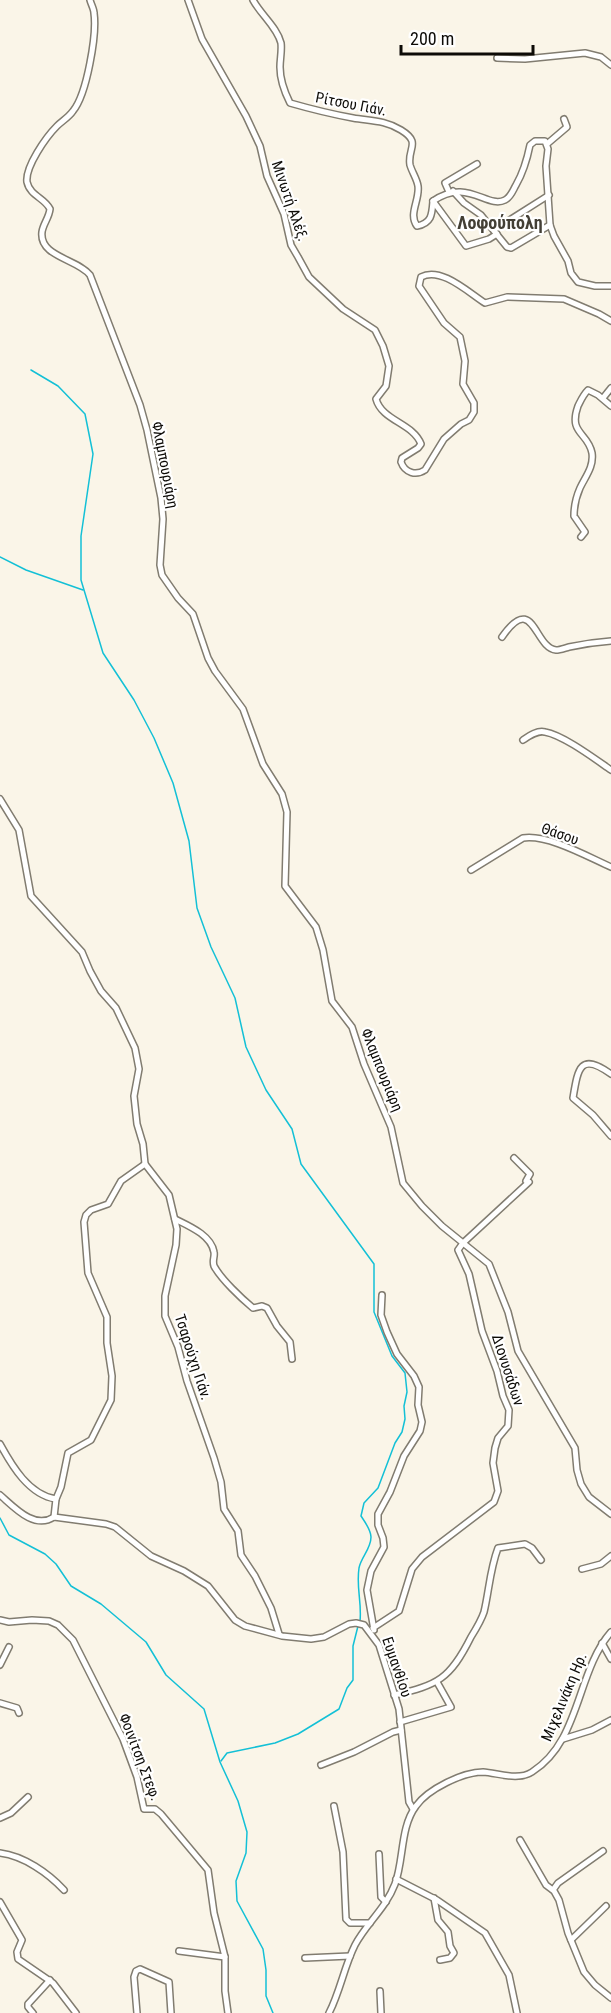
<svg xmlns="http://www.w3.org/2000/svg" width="611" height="2013" font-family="'Roboto Condensed',sans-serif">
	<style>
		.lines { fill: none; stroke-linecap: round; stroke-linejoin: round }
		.stream { stroke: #13c0d6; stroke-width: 1.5 }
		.street-casing { stroke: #817c70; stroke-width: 8 }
		.street { stroke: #fff; stroke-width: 5 }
		.labels { text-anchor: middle; stroke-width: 4.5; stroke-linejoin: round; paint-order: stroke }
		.street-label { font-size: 15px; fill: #0d0b07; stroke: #fff }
		.quarter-label { font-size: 18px; font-weight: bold; fill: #433f35; stroke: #fff }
	</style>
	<rect width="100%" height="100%" fill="#faf5e8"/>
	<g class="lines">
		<g class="stream">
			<path d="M31 370 58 386 85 414 93 454 81 536V580L103 653 134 700 154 738 173 783 189 841 197 908 211 947 235 998 246 1047 266 1090 292 1129 301 1164 374 1264V1312L392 1356 405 1373 407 1392 404 1406 405 1419 402 1432 395 1443 378 1488 364 1503 361 1516C365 1522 371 1530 371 1537 371 1549 361 1557 359 1568 356 1588 362 1602 360 1621"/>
			<polyline points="0,557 26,570 83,590"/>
			<polyline points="0,1518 9,1535 45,1554 56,1564 71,1586 101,1604 146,1642 166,1675 204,1709 220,1762 238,1801 247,1832 246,1853 236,1881 237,1901 263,1949 266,1970 266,1996 273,2013"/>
			<polyline points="221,1761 227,1753 275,1743 298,1734 339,1709 347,1688 353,1680 353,1646 358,1626"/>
		</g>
		<g class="street-casing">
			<g id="street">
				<path d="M90 0C91 4 94 9 94 13 97 34 87 94 73 111 69 117 62 121 57 126 46 137 25 167 27 182 30 196 45 198 50 209 49 218 43 224 42 232 39 257 78 259 90 275L140 405 147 430 161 498 163 519 160 565 162 575 178 598 193 614 208 658 215 671 243 709 263 764 282 794 287 812 285 886 316 927 323 950 332 1001 352 1027 364 1064 391 1127 403 1183 422 1206 442 1226 489 1264 508 1312 518 1351 575 1448 577 1470 581 1484 589 1497 611 1514"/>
				<path d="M188 0 202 39 246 116 260 146 267 176 284 214 291 245 298 257 309 277 343 309 375 330 383 346 389 366 386 386 376 399C382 421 413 423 421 444L418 448 402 458 401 462C405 473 416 476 425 470L444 439 461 424 469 420 474 412V403L463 384 465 361 460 337 444 323 419 286 421 277C441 266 469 293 485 303L507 297 564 299 599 314 611 321"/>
				<path d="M253 0C261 15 277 27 281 43 282 51 280 59 280 67 280 80 284 91 290 103 311 109 331 114 353 118 370 121 385 120 401 130 422 143 407 148 410 165 412 172 417 179 418 186 420 200 408 214 417 226 432 223 432 214 433 201 467 177 487 209 505 200 511 197 513 190 516 185 524 171 527 160 530 145L535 141H545L548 149 546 166 550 225 554 236 568 261 571 273 578 282 595 286H611"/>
				<polyline points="497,58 525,59 585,53 601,57 611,65"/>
				<polyline points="547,144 567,127 564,119"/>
				<polyline points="453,191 464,203 481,215 507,247 511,248 550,225"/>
				<polyline points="449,192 445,183 477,164"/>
				<polyline points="433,201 466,246 489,239 497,234"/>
				<polyline points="494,230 549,195"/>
				<polyline points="603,398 611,388"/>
				<path d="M581 537 585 532 574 516C574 507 576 497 580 488 585 477 594 467 592 453 588 432 568 434 578 406 581 400 583 395 588 390L598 395 611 406"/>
				<path d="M502 637C534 591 534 648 556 650 560 650 565 648 569 647 583 644 597 642 611 641"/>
				<path d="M523 740C529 736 537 730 545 732 563 735 595 759 611 770"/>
				<polyline points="0,799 19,830 31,896 82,952 90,971 101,991 116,1008 135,1048 139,1069 134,1096 137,1124 143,1144 145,1164 169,1195 177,1229 176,1245 165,1296 165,1316 178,1347 187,1381 214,1458 221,1482 224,1509 238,1531 241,1555 255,1576 271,1608 279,1634"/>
				<path d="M471 870 523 838C548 834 588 857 611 867"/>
				<path d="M611 1074C580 1052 578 1068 573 1098L593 1115 611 1136"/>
				<path d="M175 1219C189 1226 211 1235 214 1252 215 1257 212 1260 214 1266 221 1279 241 1298 253 1308L262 1306 267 1308 277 1326 290 1342 292 1359"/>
				<path d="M0 1444C12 1466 29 1495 56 1499"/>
				<path d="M0 1495C14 1507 34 1530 54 1517L106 1524 115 1527 151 1556 184 1571 208 1586 235 1620 245 1626 282 1636 311 1639 324 1637 349 1624 356 1623 364 1625 379 1645 399 1709 409 1802 413 1809"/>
				<polyline points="54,1517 56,1499 61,1487 68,1453 91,1440 111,1400 112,1376 107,1343 107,1317 88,1273 84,1222 86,1215 91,1210 108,1204 121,1181 145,1164"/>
				<polyline points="582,1569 601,1564 611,1556"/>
				<polyline points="0,1620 9,1622 32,1620 49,1621 58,1625 73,1640 123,1739 137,1777 144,1809 155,1809 161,1814 208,1870 214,1913 225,1957 225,1991 228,2013"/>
				<polyline points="373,1628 399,1611 412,1569 422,1557 494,1502 498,1491 493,1463 495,1448 498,1438 508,1426 509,1410 503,1396 497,1371 482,1331 469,1274 458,1250 463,1243 529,1182 526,1181 530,1174 514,1158"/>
				<polyline points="374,1630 367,1590 371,1571 384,1547 383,1538 378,1525 378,1514 390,1492 404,1456 420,1431 422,1422 418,1405 419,1387 414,1376 397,1354 387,1332 381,1315 382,1295"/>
				<polyline points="602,1643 611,1659"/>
				<polyline points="0,1665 9,1647"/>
				<path d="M394 1695C438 1685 450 1679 471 1637 476 1629 481 1621 484 1612 489 1591 490 1569 498 1548L525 1544 532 1548 541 1560"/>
				<polyline points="0,1703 17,1708 19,1713"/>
				<polyline points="400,1722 451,1707 437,1682"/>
				<polyline points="563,1739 592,1730 611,1720"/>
				<polyline points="321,1765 354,1752 393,1732 401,1730"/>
				<polyline points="334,1806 343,1852 346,1919 350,1923 370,1923"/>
				<polyline points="0,1818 11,1813 28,1797"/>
				<polyline points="520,1840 546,1885 554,1891 559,1900 568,1933 584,1972 595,1985 611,1998"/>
				<path d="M0 1853C24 1856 48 1873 64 1890"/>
				<polyline points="379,1854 381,1897 386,1902"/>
				<polyline points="396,1879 437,1900 485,1933 509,1975 517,2013"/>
				<polyline points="553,1890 558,1883 603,1851"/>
				<polyline points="434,1898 438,1920 448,1932 450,1946 454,1953 450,1958 440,1960"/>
				<polyline points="0,1902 22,1940 17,1952 18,1959 53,1983 76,2013"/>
				<polyline points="571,1940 606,1906"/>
				<polyline points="179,1951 225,1957"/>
				<polyline points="305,1958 350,1956"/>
				<polyline points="380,1991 381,2013"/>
				<polyline points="33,2013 28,2007 28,2004 50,1980"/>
				<polyline points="137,2013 134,1977 136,1971 140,1969 169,1982 171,2013"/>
				<path d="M329 2013C340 1992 344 1967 355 1945 366 1924 386 1908 395 1884 404 1860 400 1827 416 1806 428 1789 463 1772 483 1772 498 1773 518 1781 532 1772 581 1741 576 1672 611 1632"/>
			</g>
		</g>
		<use href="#street" class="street"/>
	</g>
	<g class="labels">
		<g class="street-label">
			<text transform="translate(351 104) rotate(11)" y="5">Ρίτσου Γιάν.</text>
			<text transform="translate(290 201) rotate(71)" y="5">Μινωτή Αλέξ.</text>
			<text transform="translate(165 465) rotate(79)" y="5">Φλαμπουριάρη</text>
			<text transform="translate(560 834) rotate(19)" y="5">Θάσου</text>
			<text transform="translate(382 1070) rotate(68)" y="5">Φλαμπουριάρη</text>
			<text transform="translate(193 1357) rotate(72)" y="5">Τσαρούχη Γιάν.</text>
			<text transform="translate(508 1370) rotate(72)" y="5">Διονυσάδων</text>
			<text transform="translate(397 1667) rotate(71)" y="5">Ευμανθίου</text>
			<text transform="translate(564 1697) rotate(-67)" y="5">Μιχελινάκη Ηρ.</text>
			<text transform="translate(140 1757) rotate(69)" y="5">Φοινίτση Στεφ.</text>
		</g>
		<g class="quarter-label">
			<text x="500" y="229">Λοφούπολη</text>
		</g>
	</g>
	<path d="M401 45v9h132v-9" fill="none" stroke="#0d0b07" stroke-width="3"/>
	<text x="410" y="45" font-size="18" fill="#0d0b07" stroke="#ffffff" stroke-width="4.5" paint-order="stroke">200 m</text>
</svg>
